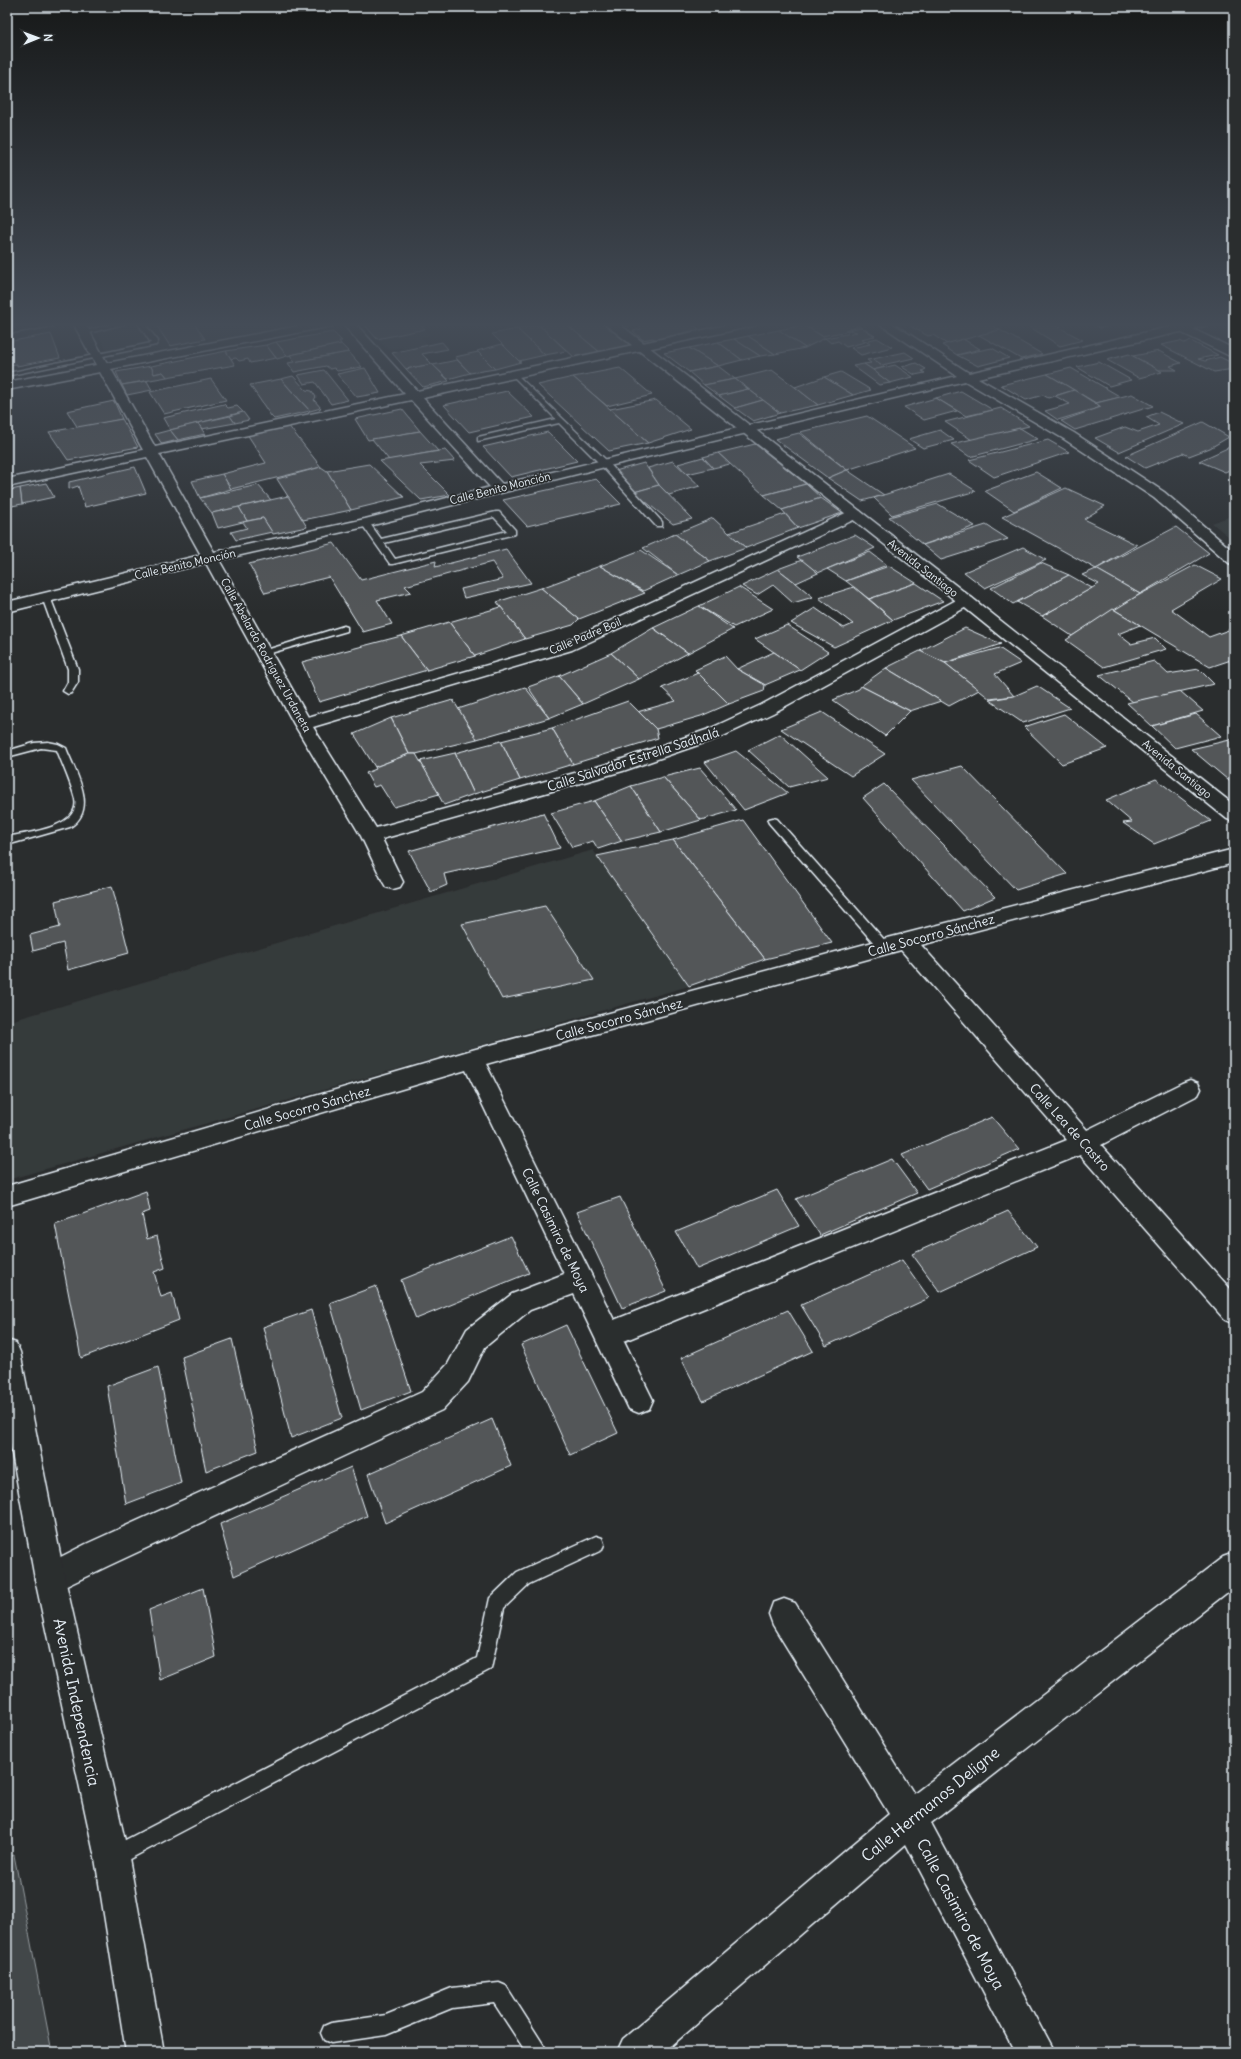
<svg xmlns="http://www.w3.org/2000/svg" width="1241" height="2059" font-family="Delius,sans-serif">
	<style>
		.built { fill: #363a3b }
		.green { fill: #424648; stroke: #959ca0 }
		.building { fill: #535759; stroke: #e8f1f8 }
		.lines { fill: none; stroke-linecap: round; stroke-linejoin: round }
		.lane-casing { stroke: #e8f1f8; stroke-width: 3 }
		.street-casing { stroke: #e8f1f8; stroke-width: 3 }
		.secondary-casing { stroke: #e8f1f8; stroke-width: 3 }
		.lane { fill: #2a2d2e; fill-rule: evenodd }
		.street { fill: #2a2d2e; fill-rule: evenodd }
		.secondary { fill: #2a2d2e; fill-rule: evenodd }
		.labels { text-anchor: middle; stroke-width: 3.5; stroke-linejoin: round; paint-order: stroke }
		.far-street-label { font-size: 11px; fill: #e8f1f8; stroke: #2a2d2e }
		.street-label { font-size: 13px; fill: #e8f1f8; stroke: #2a2d2e }
		.near-street-label { font-size: 16px; fill: #e8f1f8; stroke: #2a2d2e }
	</style>
	<rect width="100%" height="100%" fill="#2a2d2e"/>
	<filter id="ink" filterUnits="userSpaceOnUse"><feTurbulence type="fractalNoise" baseFrequency=".025" numOctaves="2"/><feDisplacementMap in="SourceGraphic" scale="8" xChannelSelector="R" yChannelSelector="G"/><feConvolveMatrix kernelMatrix="1 2 1 2 8 2 1 2 1" color-interpolation-filters="sRGB"/></filter>
	<g filter="url(#ink)">
		<g class="built">
			<polygon points="92,323 302,323 112,360"/>
			<polygon points="425,329 431,335 421,337 429,345 403,351 401,347 389,350 377,339"/>
			<polygon points="1234,515 1234,541 1212,523"/>
			<polygon points="593,850 689,986 7,1180 7,1022"/>
		</g>
		<polygon class="green" points="14,1855 52,2052 7,2052 7,1858"/>
		<g class="building">
			<polygon points="155,323 194,323 205,339 170,346"/>
			<polygon points="363,323 420,323 425,329 377,339"/>
			<polygon points="545,323 565,323 601,353 575,358 539,325"/>
			<polygon points="565,323 605,323 635,345 601,353"/>
			<polygon points="623,323 691,323 699,329 656,340 653,338 643,340 633,331 641,329 636,324 626,326"/>
			<polygon points="811,323 855,323 860,326 845,330 848,331 822,336 804,325"/>
			<polygon points="922,323 988,323 1000,330 947,344 933,335 928,336 910,326"/>
			<polygon points="1029,323 1051,323 1083,340 1060,346 1025,324"/>
			<polygon points="1092,323 1119,323 1100,328"/>
			<polygon points="539,325 567,351 545,355 517,329"/>
			<polygon points="804,325 825,338 805,348 779,330"/>
			<polygon points="861,327 875,336 861,339 865,342 846,347 838,341 831,343 825,338 857,332 848,330"/>
			<polygon points="517,329 545,355 519,361 492,334"/>
			<polygon points="779,330 805,348 775,354 748,336"/>
			<polygon points="1000,330 1042,354 1021,359 979,335"/>
			<polygon points="333,332 342,341 339,341 341,344 287,356 276,342"/>
			<polygon points="51,334 60,358 17,366 17,364 7,365 7,342"/>
			<polygon points="748,336 775,354 760,356 734,339"/>
			<polygon points="877,338 892,347 861,355 851,348 870,344 865,341"/>
			<polygon points="734,339 760,356 742,360 718,342"/>
			<polygon points="963,339 980,349 957,355 942,345"/>
			<polygon points="1180,341 1184,343 1191,341 1218,355 1198,359 1205,361 1220,357 1234,364 1234,369 1214,372 1161,345"/>
			<polygon points="276,342 287,356 277,359 266,345"/>
			<polygon points="442,342 448,349 422,354 432,364 406,369 392,353"/>
			<polygon points="718,342 742,360 718,366 689,348"/>
			<polygon points="341,344 349,352 295,362 290,355"/>
			<polygon points="502,344 519,361 521,362 495,369 477,351"/>
			<polygon points="266,345 276,358 250,363 248,359 239,361 236,358 230,359 226,351"/>
			<polygon points="689,348 718,366 689,372 664,353"/>
			<polygon points="992,348 1009,358 978,366 957,355"/>
			<polygon points="226,351 235,365 167,377 163,372 154,374 151,366"/>
			<polygon points="1159,351 1181,363 1170,366 1177,370 1159,370 1133,356"/>
			<polygon points="349,352 362,367 337,371 334,368 330,369 326,366 294,372 288,363"/>
			<polygon points="478,352 495,369 470,373 455,357"/>
			<polygon points="905,352 914,358 882,365 873,359"/>
			<polygon points="1129,354 1159,370 1162,372 1139,378 1107,360"/>
			<polygon points="873,359 885,367 873,370 864,364 871,363 867,360"/>
			<polygon points="457,360 470,373 448,379 433,365"/>
			<polygon points="1099,362 1131,380 1109,386 1077,367"/>
			<polygon points="916,363 926,369 922,371 925,373 915,375 902,367"/>
			<polygon points="432,364 449,381 423,387 406,369"/>
			<polygon points="864,364 873,370 890,383 879,385 853,366"/>
			<polygon points="895,365 913,377 890,383 873,370"/>
			<polygon points="151,366 154,374 163,372 167,377 122,385 116,372"/>
			<polygon points="718,366 735,379 704,385 689,372"/>
			<polygon points="365,368 380,393 357,397 337,374"/>
			<polygon points="620,368 652,395 607,406 573,377"/>
			<polygon points="1071,368 1121,397 1096,403 1047,374"/>
			<polygon points="324,370 348,400 331,404 315,382 304,384 298,375"/>
			<polygon points="772,370 795,387 818,405 780,413 735,379"/>
			<polygon points="841,372 871,390 853,395 824,377"/>
			<polygon points="1047,374 1074,390 1048,398 1043,395 1026,400 1001,385"/>
			<polygon points="293,376 306,390 312,391 316,397 314,400 321,408 310,411 281,379"/>
			<polygon points="573,377 610,409 648,443 609,451 538,385"/>
			<polygon points="824,377 853,395 818,405 795,387"/>
			<polygon points="211,379 226,400 164,414 150,392"/>
			<polygon points="281,379 295,395 310,411 274,419 271,416 250,385"/>
			<polygon points="735,379 748,389 719,396 704,385"/>
			<polygon points="147,381 152,390 127,395 122,385"/>
			<polygon points="748,389 763,400 735,408 719,396"/>
			<polygon points="1074,390 1101,407 1058,420 1045,411 1070,404 1055,396"/>
			<polygon points="507,391 534,417 469,432 444,405"/>
			<polygon points="961,391 993,410 966,416 936,398"/>
			<polygon points="1132,394 1153,406 1075,430 1061,421 1101,407 1096,403"/>
			<polygon points="936,398 957,411 924,420 904,407"/>
			<polygon points="656,400 691,429 648,443 610,409"/>
			<polygon points="763,400 780,413 753,421 735,408"/>
			<polygon points="114,401 122,419 78,428 67,411"/>
			<polygon points="224,404 228,408 237,406 243,412 170,430 163,418"/>
			<polygon points="1001,408 1029,426 972,440 945,422"/>
			<polygon points="402,409 420,431 368,440 355,419"/>
			<polygon points="243,412 249,420 235,423 230,416"/>
			<polygon points="1159,412 1184,424 1119,452 1095,438 1125,427 1138,432 1159,425 1146,417"/>
			<polygon points="230,416 235,423 202,429 198,423"/>
			<polygon points="867,416 915,448 847,470 800,432"/>
			<polygon points="122,419 138,447 68,460 49,432"/>
			<polygon points="1203,422 1229,437 1210,448 1189,456 1183,453 1145,468 1126,456"/>
			<polygon points="198,423 205,434 178,440 170,430"/>
			<polygon points="288,425 321,467 231,489 222,474 266,463 247,434"/>
			<polygon points="1020,428 1038,439 970,457 951,444"/>
			<polygon points="170,430 178,440 162,444 155,434"/>
			<polygon points="940,430 954,440 923,448 909,439"/>
			<polygon points="420,431 438,451 389,460 372,439"/>
			<polygon points="548,432 577,461 511,477 483,447"/>
			<polygon points="799,433 847,470 828,478 775,439"/>
			<polygon points="1048,440 1069,452 994,477 969,460"/>
			<polygon points="755,444 806,484 764,495 718,453"/>
			<polygon points="1234,445 1234,468 1225,472 1199,461"/>
			<polygon points="445,450 455,461 420,465 450,495 421,500 380,461"/>
			<polygon points="718,453 730,464 713,468 703,457"/>
			<polygon points="703,457 713,468 687,474 678,464"/>
			<polygon points="673,461 687,474 700,486 669,495 659,485 648,468"/>
			<polygon points="644,463 659,485 634,492 615,471"/>
			<polygon points="369,464 404,497 351,510 327,471"/>
			<polygon points="135,467 146,493 85,507 78,486 69,489 69,482"/>
			<polygon points="321,467 327,471 351,510 303,520 277,479"/>
			<polygon points="847,470 884,495 862,501 828,478"/>
			<polygon points="1036,472 1062,488 1014,511 985,491"/>
			<polygon points="222,474 231,489 200,498 192,481"/>
			<polygon points="949,474 976,491 892,515 874,498"/>
			<polygon points="596,479 621,504 527,526 503,500"/>
			<polygon points="46,483 54,497 22,504 20,488"/>
			<polygon points="806,484 821,498 782,510 764,495"/>
			<polygon points="258,485 271,500 212,513 200,498"/>
			<polygon points="659,485 692,519 673,524 634,492"/>
			<polygon points="20,488 22,504 7,507 7,491"/>
			<polygon points="1066,488 1105,506 1084,519 1137,545 1096,569 1002,517"/>
			<polygon points="288,496 307,527 273,534 263,518 247,521 239,507"/>
			<polygon points="821,498 842,513 798,528 782,510"/>
			<polygon points="938,504 975,526 923,545 889,517"/>
			<polygon points="239,507 247,521 218,528 212,513"/>
			<polygon points="785,514 798,528 746,548 729,533"/>
			<polygon points="263,518 272,532 236,540 231,532 247,528 243,522"/>
			<polygon points="713,518 729,533 746,548 710,561 675,534"/>
			<polygon points="986,525 1008,539 941,560 923,545"/>
			<polygon points="1176,527 1209,553 1140,594 1096,569"/>
			<polygon points="675,534 710,561 678,575 643,548"/>
			<polygon points="855,535 875,548 818,573 797,557"/>
			<polygon points="334,543 361,580 436,561 435,567 506,549 531,583 464,598 461,589 503,579 492,562 405,586 411,592 377,600 392,624 363,632 329,577 265,593 249,564"/>
			<polygon points="1023,547 1046,560 985,588 964,572"/>
			<polygon points="641,550 678,575 643,591 600,566"/>
			<polygon points="870,552 887,565 846,581 827,569"/>
			<polygon points="802,560 818,573 796,583 778,569"/>
			<polygon points="1041,563 1069,575 1013,604 991,588"/>
			<polygon points="1195,565 1222,579 1171,609 1209,637 1234,628 1234,659 1210,667 1113,609"/>
			<polygon points="600,566 645,593 579,619 541,588"/>
			<polygon points="889,566 916,583 869,599 846,581"/>
			<polygon points="778,569 796,583 813,597 793,603 773,585 757,595 742,586"/>
			<polygon points="1096,569 1140,594 1072,636 1042,616 1099,584 1082,575"/>
			<polygon points="1069,575 1092,588 1042,616 1017,602"/>
			<polygon points="916,583 943,601 893,620 869,599"/>
			<polygon points="739,587 773,609 734,627 699,606"/>
			<polygon points="854,587 893,620 834,647 791,623 815,608 844,628 853,624 819,598"/>
			<polygon points="541,588 579,619 573,625 525,639 497,602"/>
			<polygon points="699,606 733,629 688,653 653,628"/>
			<polygon points="501,607 525,639 475,656 449,622"/>
			<polygon points="1113,609 1140,625 1118,634 1131,644 1155,638 1166,649 1104,667 1066,640"/>
			<polygon points="449,622 475,656 427,670 401,636"/>
			<polygon points="787,625 828,652 800,670 755,639"/>
			<polygon points="653,628 688,653 639,679 611,653"/>
			<polygon points="965,628 1001,644 945,663 920,651"/>
			<polygon points="401,636 427,670 319,702 302,662"/>
			<polygon points="999,648 1021,663 995,674 1014,696 990,699 945,663"/>
			<polygon points="920,651 945,663 979,690 949,706 886,668"/>
			<polygon points="774,652 800,670 765,685 737,669"/>
			<polygon points="611,653 639,679 583,704 559,676"/>
			<polygon points="725,656 737,669 765,685 764,691 729,704 695,670"/>
			<polygon points="1154,661 1168,674 1199,669 1214,684 1133,702 1099,675"/>
			<polygon points="886,668 941,701 910,711 861,686"/>
			<polygon points="698,673 729,704 701,716 656,729 637,712 676,701 662,688"/>
			<polygon points="559,676 583,704 549,718 528,687"/>
			<polygon points="861,686 910,711 885,736 833,700 859,689"/>
			<polygon points="1037,686 1070,708 1023,723 989,700 1014,696"/>
			<polygon points="525,687 549,718 477,739 458,709"/>
			<polygon points="1180,691 1203,711 1152,726 1127,703"/>
			<polygon points="453,700 477,739 416,754 409,754 391,718"/>
			<polygon points="628,701 656,729 658,738 573,764 552,728"/>
			<polygon points="822,712 885,754 851,776 781,729"/>
			<polygon points="1064,714 1107,748 1062,764 1024,727"/>
			<polygon points="1196,714 1221,736 1175,748 1152,726"/>
			<polygon points="391,718 409,754 375,767 354,734"/>
			<polygon points="552,728 573,764 520,780 501,741"/>
			<polygon points="780,734 828,777 789,787 748,750"/>
			<polygon points="1234,739 1234,785 1191,749"/>
			<polygon points="501,741 520,780 474,794 455,753"/>
			<polygon points="736,751 788,793 744,810 705,762"/>
			<polygon points="455,753 474,794 444,805 420,761"/>
			<polygon points="409,754 416,754 439,794 394,807 380,785 374,787 366,773 376,769 375,767"/>
			<polygon points="962,766 1067,874 1016,890 911,780"/>
			<polygon points="700,768 736,810 701,820 663,777"/>
			<polygon points="663,777 701,820 661,832 631,786"/>
			<polygon points="1156,779 1211,821 1154,844 1123,823 1132,822 1106,800"/>
			<polygon points="884,784 995,897 963,911 863,798"/>
			<polygon points="631,786 661,832 622,841 594,801"/>
			<polygon points="594,801 622,841 598,849 593,841 572,847 551,813"/>
			<polygon points="543,813 560,848 444,874 447,885 431,892 409,851"/>
			<polygon points="743,820 832,943 765,959 673,840"/>
			<polygon points="673,840 765,959 689,986 597,856"/>
			<polygon points="112,886 129,953 68,970 63,943 33,951 30,935 60,927 55,901"/>
			<polygon points="545,906 594,980 502,999 462,924"/>
			<polygon points="992,1117 1019,1149 927,1189 902,1155"/>
			<polygon points="892,1159 917,1193 820,1235 796,1199"/>
			<polygon points="777,1190 799,1226 697,1269 676,1232"/>
			<polygon points="146,1191 150,1211 142,1214 147,1239 157,1236 165,1268 154,1272 161,1297 172,1293 179,1320 81,1358 55,1224"/>
			<polygon points="620,1197 666,1291 622,1308 577,1212"/>
			<polygon points="1008,1211 1037,1247 940,1292 912,1254"/>
			<polygon points="511,1236 529,1273 416,1319 401,1280"/>
			<polygon points="902,1260 929,1298 826,1346 801,1305"/>
			<polygon points="376,1286 411,1391 361,1410 330,1303"/>
			<polygon points="311,1310 342,1418 291,1438 263,1327"/>
			<polygon points="788,1310 813,1351 703,1401 681,1358"/>
			<polygon points="566,1325 618,1433 570,1455 521,1345"/>
			<polygon points="232,1339 258,1451 206,1471 182,1357"/>
			<polygon points="158,1367 181,1483 126,1504 107,1386"/>
			<polygon points="492,1419 511,1466 385,1523 368,1474"/>
			<polygon points="351,1467 367,1516 234,1576 220,1524"/>
			<polygon points="203,1588 216,1657 160,1680 149,1610"/>
		</g>
		<g class="lines">
			<g class="lane-casing">
				<g id="lane">
					<polygon points="115,323 127,323 85,334 82,332"/>
					<polygon points="138,323 144,323 158,341 156,345 11,375 8,373 151,343"/>
					<polygon points="515,373 607,461 662,522 662,526 656,526 601,465 559,423 478,441 478,437 556,419 512,375"/>
					<path d="M496 512H499L515 530V534L393 564H390L361 523 368 521 381 539ZM494 517 507 531 395 559 384 543Z"/>
					<polygon points="46,594 50,597 78,669 78,682 71,693 68,694 63,691 68,682 68,669 42,597"/>
					<polygon points="344,626 347,627 347,631 264,655 260,652"/>
					<path d="M48 742 58 744 66 748C75 772 99 809 70 827L7 845V837C26 833 81 828 75 799 71 783 63 766 57 750L41 748 7 757V751L34 743Z"/>
					<polygon points="773,818 777,819 888,944 890,947 888,950 880,950 769,823 768,821 769,819"/>
					<polygon points="596,1536 602,1538 604,1544 602,1550 529,1584 504,1608 491,1669 120,1864 113,1866 106,1864 104,1857 106,1850 477,1658 490,1598 517,1572"/>
					<polygon points="499,1983 506,1986 548,2052 526,2052 494,2003 452,2008 386,2035 331,2043 324,2040 321,2033 324,2026 331,2023 386,2015 452,1988"/>
				</g>
			</g>
			<g class="street-casing">
				<g id="street">
					<polygon points="32,323 59,323 53,326 7,334 7,328"/>
					<path d="M73 323H85L107 363 313 323H338L332 326 111 369 155 447 405 394 342 323H355L417 391 736 323H759L753 326 423 398 502 484 957 376 878 323H892L969 373 1173 326 1175 323H1209L1207 325 1193 329 1234 349V358L1180 332 978 378 1074 433 1164 492 1234 552V565L1229 563 1154 498 1064 439 965 381 605 467 365 527 219 560 308 717 560 644 850 511H860L862 514 860 517 572 650 313 727 376 828 611 763 709 729 761 705 960 598H972L974 601 972 604 773 713 721 737 623 771 382 839 403 882 400 887 393 889 386 887 383 882 361 836 294 724 206 563 7 612V602L201 555 147 457 7 487V479L143 450 100 372 7 390V382L96 365ZM411 400 490 487 365 519 214 552 159 454Z"/>
					<path d="M1234 849V863L921 945 1087 1130 1182 1083 1190 1080 1198 1083 1201 1089 1198 1095 1101 1145 1234 1293V1324L1225 1320 1080 1155 624 1341 653 1400 649 1409 639 1413 629 1409 574 1294 530 1310 485 1347 468 1382 442 1410 108 1566 50 1594 39 1590 35 1579 39 1568 86 1544 422 1392 448 1364 467 1329 512 1294 564 1274 466 1070 7 1206V1186L472 1050 884 939ZM901 950 1067 1140 614 1320 486 1064Z"/>
					<polygon points="1234,1553 1234,1587 931,1823 1054,2052 1015,2052 906,1844 664,2052 617,2052 623,2039 889,1814 773,1625 769,1614 773,1603 784,1599 795,1603 914,1794 1223,1557"/>
				</g>
			</g>
			<g class="secondary-casing">
				<g id="secondary">
					<polygon points="604,323 618,323 972,598 1234,805 1234,821 1227,819 960,604"/>
					<polygon points="7,1340 16,1343 20,1352 65,1579 129,1858 164,2052 126,2052 95,1858 35,1579 7,1426"/>
				</g>
			</g>
			<use href="#lane" class="lane"/>
			<use href="#street" class="street"/>
			<use href="#secondary" class="secondary"/>
		</g>
	</g>
	<linearGradient id="sky" x2="0" y2="1"><stop stop-color="#171919"/><stop offset="0.53" stop-color="#444c57"/><stop offset="1" stop-color="#444c57" stop-opacity="0"/></linearGradient>
	<rect width="1241" height="612" fill="url(#sky)"/>
	<g class="labels">
		<g class="far-street-label">
			<text transform="translate(500 488) rotate(-14)" y="4">Calle Benito Monción</text>
			<text transform="translate(185 564) rotate(-13)" y="4">Calle Benito Monción</text>
			<text transform="translate(923 568) rotate(38)" y="4">Avenida Santiago</text>
			<text transform="translate(585 636) rotate(-23)" y="4">Calle Padre Boil</text>
			<text transform="translate(266 655) rotate(61)" y="4">Calle Abelardo Rodríguez Urdaneta</text>
			<text transform="translate(1177 769) rotate(39)" y="4">Avenida Santiago</text>
		</g>
		<g class="street-label">
			<text transform="translate(633 759) rotate(-18)" y="5">Calle Salvador Estrella Sadhalá</text>
			<text transform="translate(931 935) rotate(-15)" y="5">Calle Socorro Sánchez</text>
			<text transform="translate(619 1019) rotate(-15)" y="5">Calle Socorro Sánchez</text>
			<text transform="translate(307 1108) rotate(-16)" y="5">Calle Socorro Sánchez</text>
			<text transform="translate(1070 1127) rotate(48)" y="5">Calle Lea de Castro</text>
			<text transform="translate(556 1230) rotate(64)" y="5">Calle Casimiro de Moya</text>
		</g>
		<g class="near-street-label">
			<text transform="translate(77 1702) rotate(78)" y="6">Avenida Independencia</text>
			<text transform="translate(930 1804) rotate(-39)" y="6">Calle Hermanos Deligne</text>
			<text transform="translate(961 1914) rotate(62)" y="6">Calle Casimiro de Moya</text>
		</g>
	</g>
	<rect width="1241" height="2059" fill="none" stroke="#2a2d2e" stroke-width="24"/>
	<rect x="12" y="12" width="1217" height="2035" fill="none" stroke="#e8f1f8" stroke-width="1.5" filter="url(#ink)"/>
	<g transform="translate(38 38) rotate(89)" stroke="#2a2d2e" stroke-width="3" paint-order="stroke">
	<path d="M0-3L7 15L0 10L-7 15Z" fill="#e8f1f8"/>
	<text y="-6" font-size="11" font-weight="bold" text-anchor="middle" fill="#e8f1f8">N</text>
	</g>
</svg>
